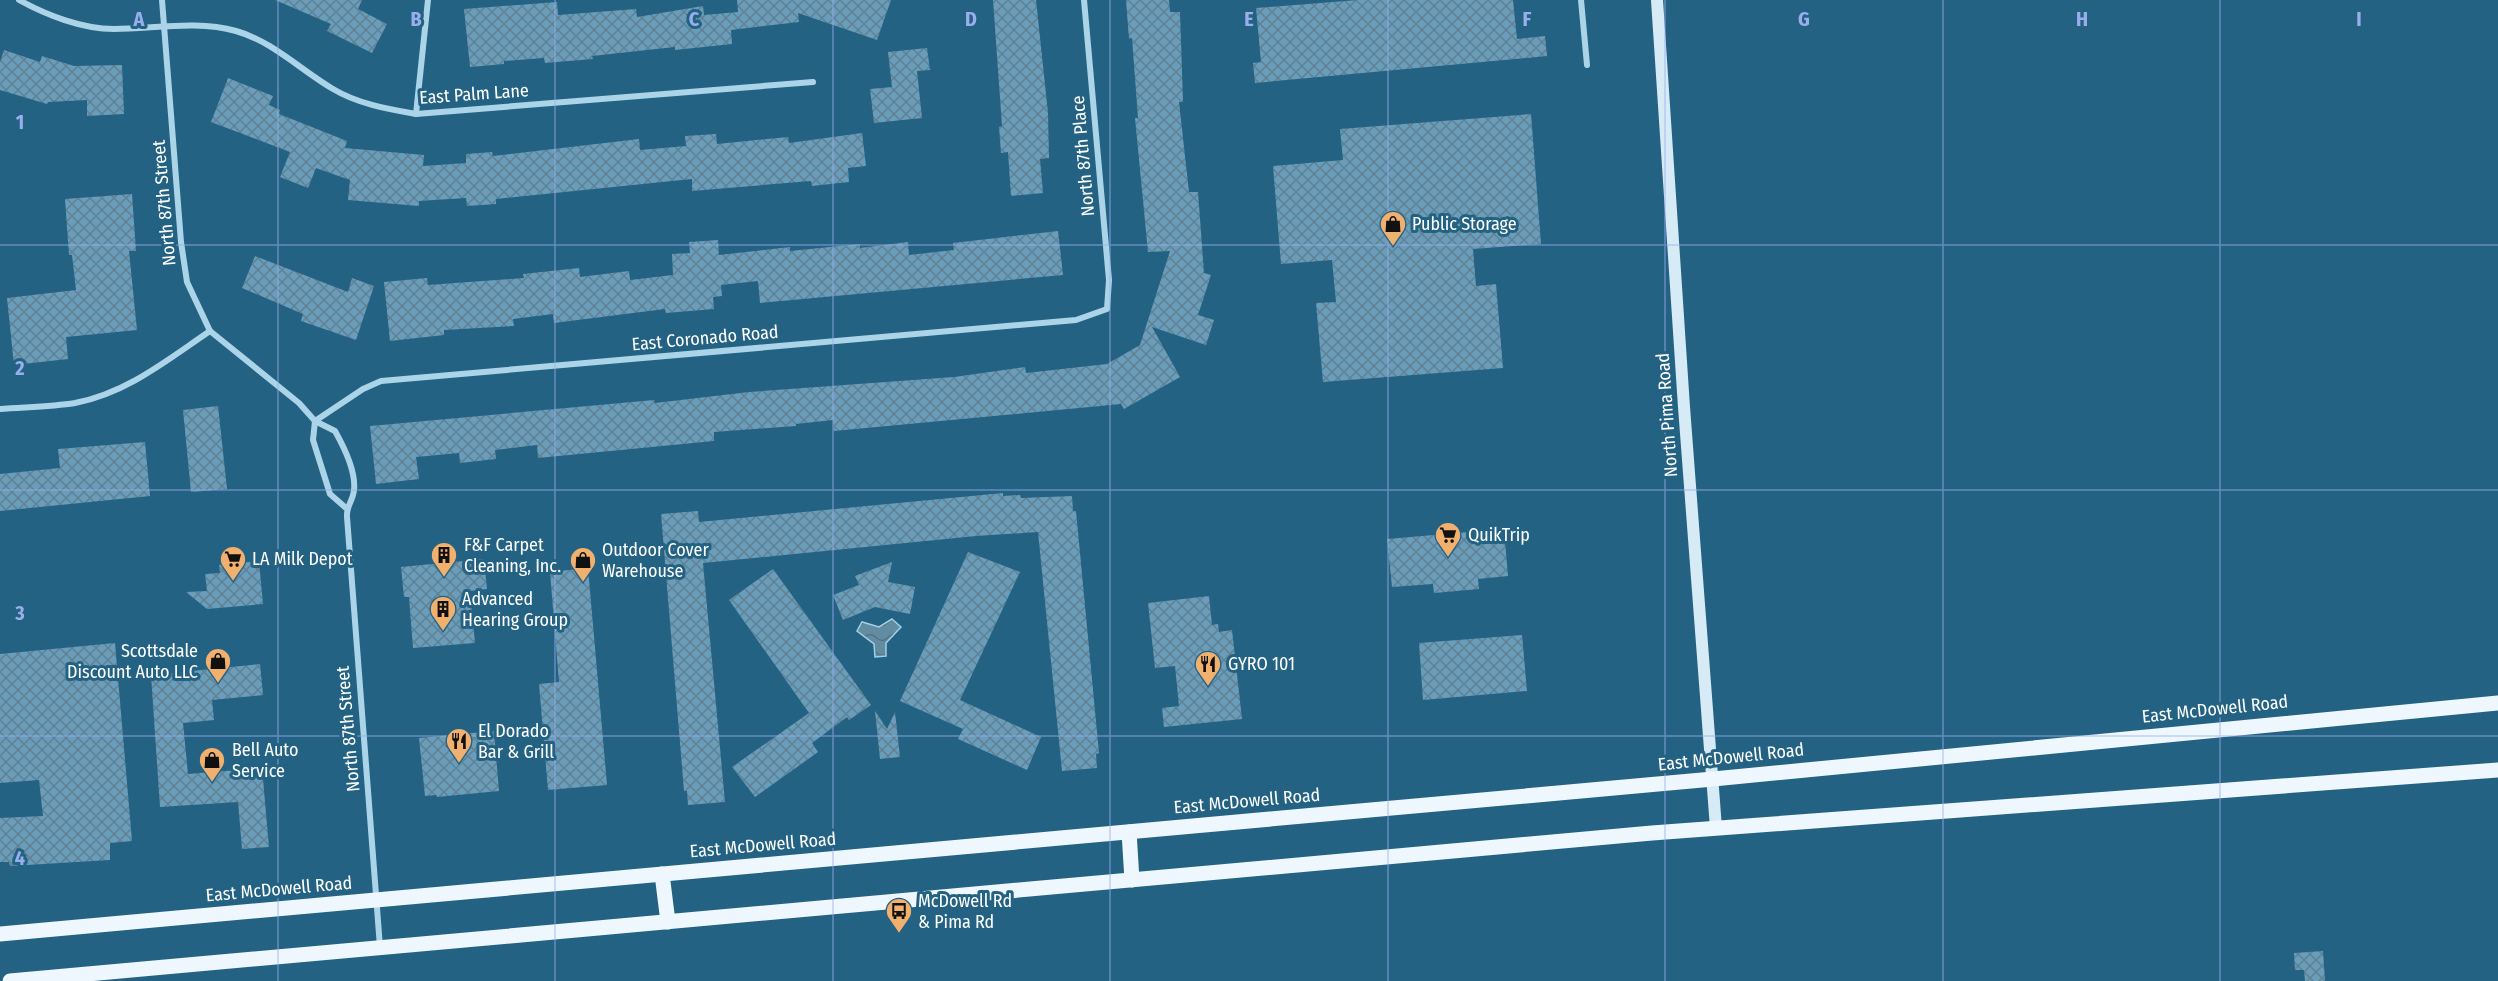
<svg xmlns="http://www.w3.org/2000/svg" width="2498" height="981" font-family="'Fira Sans Condensed',sans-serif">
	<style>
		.water { fill: url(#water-waves); stroke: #a0d1e8; stroke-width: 1.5 }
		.building { fill: url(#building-cross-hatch) }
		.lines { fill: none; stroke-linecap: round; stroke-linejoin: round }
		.street { stroke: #acd4e8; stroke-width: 6 }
		.secondary { stroke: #d6ebf6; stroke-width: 12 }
		.primary { stroke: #eef7fd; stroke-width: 15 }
		.grid { fill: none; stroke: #99afed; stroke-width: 1.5; stroke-opacity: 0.55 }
		.labels { text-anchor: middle; stroke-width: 6; stroke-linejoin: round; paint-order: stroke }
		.street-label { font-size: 18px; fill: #fff; stroke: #246283 }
		.poi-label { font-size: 18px; fill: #fff; stroke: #246283; text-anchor: start }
		.grid-label { font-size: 20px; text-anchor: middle; font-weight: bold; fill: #99afed; stroke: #246283; stroke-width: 6; stroke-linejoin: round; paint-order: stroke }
	</style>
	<defs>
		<pattern id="water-waves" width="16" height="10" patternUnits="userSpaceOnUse" patternTransform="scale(1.5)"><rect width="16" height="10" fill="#618ca2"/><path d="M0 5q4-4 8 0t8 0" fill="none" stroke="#597280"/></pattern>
		<pattern id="building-cross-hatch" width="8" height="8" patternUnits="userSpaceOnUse" patternTransform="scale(1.5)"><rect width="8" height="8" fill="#699db9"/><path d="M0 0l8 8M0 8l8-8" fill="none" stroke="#5f8193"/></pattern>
	</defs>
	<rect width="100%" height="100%" fill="#246283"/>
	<polygon class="water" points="892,619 901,627 886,643 886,656 875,657 874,644 857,631 862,622 879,627"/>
	<g class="building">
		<polygon points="275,0 362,0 358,9 387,24 372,53 327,31 331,24"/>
		<polygon points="737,0 891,0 877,40 798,13 799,22 731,30 732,44 675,50 675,47 592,56 593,59 545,63 544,58 504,61 504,64 470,67 464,9 557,2 558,15 636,9 637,17 703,6 704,15 738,12"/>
		<polygon points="993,0 1036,0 1048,113 1049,158 1040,159 1043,193 1011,196 1008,152 1001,153 999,127 1002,126"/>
		<polygon points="1126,0 1169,0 1170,12 1180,12 1183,102 1179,102 1189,192 1198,192 1204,273 1211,275 1198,315 1214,320 1206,345 1152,327 1180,377 1124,409 1121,404 834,431 833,420 796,424 796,426 714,432 714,441 538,458 537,445 495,450 496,459 460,463 459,453 416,457 419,479 376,484 370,426 654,400 655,403 749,392 954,377 1025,367 1026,373 1107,364 1140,345 1170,251 1148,252 1135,118 1138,118 1132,38 1129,39"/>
		<polygon points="1358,0 1513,0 1517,39 1545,36 1547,56 1255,83 1253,63 1261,62 1256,8"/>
		<polygon points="927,48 930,70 917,71 922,118 874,123 870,89 892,87 888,52"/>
		<polygon points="4,50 40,62 42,56 74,66 122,65 124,114 87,116 87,100 48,102 47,104 0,90 0,62"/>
		<polygon points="228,78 273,96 269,105 280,110 279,114 347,141 345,148 424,155 423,166 466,163 466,154 492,152 493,156 639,139 640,150 686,146 685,136 716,134 717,144 788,137 789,143 862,133 866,166 848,168 849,182 812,186 811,181 692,191 692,179 496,199 496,204 467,206 466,198 419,201 419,206 348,200 350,180 316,168 308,188 280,177 290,152 211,122"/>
		<polygon points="1531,114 1541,244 1473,249 1476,286 1496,284 1503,368 1323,382 1316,303 1336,302 1332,260 1281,264 1273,166 1343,160 1340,129"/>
		<polygon points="132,194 136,251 129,251 137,330 66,337 68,359 14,365 7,298 76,290 72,255 69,255 65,199"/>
		<polygon points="1058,231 1063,275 760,303 758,281 721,285 722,296 713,297 714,309 666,313 665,309 554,323 553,314 513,319 514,326 444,330 444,335 390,341 384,282 427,278 428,285 524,278 523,274 579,268 580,277 629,271 630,280 673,275 672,254 690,253 689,242 718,240 719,255 790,247 790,251 860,244 860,248 908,242 909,255 954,250 953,243"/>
		<polygon points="255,256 348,292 352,278 374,286 356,340 301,321 303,314 242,288"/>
		<polygon points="218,406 227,489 191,492 183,410"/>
		<polygon points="145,442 150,496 0,511 0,474 60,468 58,449"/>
		<polygon points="1003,493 1003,496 1020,495 1021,498 1072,496 1073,511 1076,511 1099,753 1096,754 1097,768 1062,771 1038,532 976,536 703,563 725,802 688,805 687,791 684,791 661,514 698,511 699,522"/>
		<polygon points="1504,529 1508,576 1478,579 1479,589 1434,593 1433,584 1392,587 1387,539"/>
		<polygon points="968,552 1020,572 960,700 1041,737 1027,770 958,739 963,729 900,701"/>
		<polygon points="484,559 487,589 470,591 475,643 413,648 409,597 404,597 401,567"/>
		<polygon points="259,561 263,604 207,609 186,592 207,591 205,574 220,573 219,565"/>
		<polygon points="892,562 888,582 915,587 910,614 875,607 843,620 833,595 859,585 855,576"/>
		<polygon points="588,568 607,785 548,790 539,684 559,682 550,572"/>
		<polygon points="773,569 871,705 849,720 847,717 812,743 818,752 755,797 732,767 809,713 729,600"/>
		<polygon points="1209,596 1212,625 1218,624 1219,632 1232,630 1242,719 1164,727 1162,708 1179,706 1175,666 1155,668 1148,603"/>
		<polygon points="1522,635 1527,691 1423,700 1419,643"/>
		<polygon points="115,643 132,841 110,843 110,860 10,866 9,862 0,862 0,818 43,816 39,780 0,783 0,654"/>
		<polygon points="260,664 263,695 212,700 214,720 183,723 188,774 262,768 269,847 242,849 238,802 160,807 151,675"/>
		<polygon points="875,711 887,729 895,712 900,757 880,759"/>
		<polygon points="494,731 499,791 437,797 436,795 425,796 419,738"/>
		<polygon points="2323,951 2325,981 2305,981 2304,970 2295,970 2294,953"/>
	</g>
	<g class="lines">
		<g class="street">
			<path d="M19 0C46 15 82 29 114 29 153 29 197 20 236 31 272 41 302 71 333 89 358 104 388 109 416 114L813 82"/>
			<path d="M162 0 181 242 187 282 210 331 299 403 315 421 335 431C344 447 356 472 354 490 353 501 346 506 347 517L380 947"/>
			<polyline points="1581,0 1587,65"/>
			<polyline points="416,114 428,0"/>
			<path d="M0 409C24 407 50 407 75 403 127 393 167 360 210 331"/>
			<polyline points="315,421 363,389 381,381 1076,320 1107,309 1109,280 1084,0"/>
			<polyline points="315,421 313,440 330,494 346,508"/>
		</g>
		<polyline class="secondary" points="1657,0 1684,407 1716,828"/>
		<g class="primary">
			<polyline points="1129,832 1132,880"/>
			<polyline points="662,874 668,922"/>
			<polyline points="0,934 1713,779 2498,703"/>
			<polyline points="10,981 1652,833 2498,770"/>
		</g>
	</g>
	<path class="grid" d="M278 0V981M555 0V981M833 0V981M1110 0V981M1388 0V981M1665 0V981M1943 0V981M2220 0V981M0 245H2498M0 490H2498M0 736H2498"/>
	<defs>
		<g id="shop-pin" transform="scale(1.35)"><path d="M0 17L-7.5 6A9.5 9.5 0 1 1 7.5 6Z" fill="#f2b06f" stroke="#246283"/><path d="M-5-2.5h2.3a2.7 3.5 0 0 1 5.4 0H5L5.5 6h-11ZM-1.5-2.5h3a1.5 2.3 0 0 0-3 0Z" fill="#111"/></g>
		<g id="supermarket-pin" transform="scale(1.35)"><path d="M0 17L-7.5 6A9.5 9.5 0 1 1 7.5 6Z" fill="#f2b06f" stroke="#246283"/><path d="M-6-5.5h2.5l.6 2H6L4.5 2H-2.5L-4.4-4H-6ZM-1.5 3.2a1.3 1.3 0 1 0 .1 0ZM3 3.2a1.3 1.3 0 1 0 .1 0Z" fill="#111"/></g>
		<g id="building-pin" transform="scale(1.35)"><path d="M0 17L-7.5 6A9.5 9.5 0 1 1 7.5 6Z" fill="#f2b06f" stroke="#246283"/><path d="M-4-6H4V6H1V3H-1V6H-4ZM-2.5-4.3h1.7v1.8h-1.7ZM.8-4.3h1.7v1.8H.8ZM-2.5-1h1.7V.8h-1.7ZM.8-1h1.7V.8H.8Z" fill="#111"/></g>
		<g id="restaurant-pin" transform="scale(1.35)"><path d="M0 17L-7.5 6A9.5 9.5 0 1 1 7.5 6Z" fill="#f2b06f" stroke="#246283"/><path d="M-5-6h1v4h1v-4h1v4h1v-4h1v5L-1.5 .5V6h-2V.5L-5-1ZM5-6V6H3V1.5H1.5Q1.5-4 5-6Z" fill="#111"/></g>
		<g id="bus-pin" transform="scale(1.35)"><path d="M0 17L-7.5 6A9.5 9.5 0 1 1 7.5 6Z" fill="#f2b06f" stroke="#246283"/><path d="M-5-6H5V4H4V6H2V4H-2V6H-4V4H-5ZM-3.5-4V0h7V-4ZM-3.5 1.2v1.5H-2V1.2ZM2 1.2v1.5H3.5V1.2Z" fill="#111"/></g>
	</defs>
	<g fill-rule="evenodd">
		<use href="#shop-pin" x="1393" y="224"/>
		<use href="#supermarket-pin" x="1448" y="535"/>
		<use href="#building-pin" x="444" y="555"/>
		<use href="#supermarket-pin" x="233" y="559"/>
		<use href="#shop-pin" x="583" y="560"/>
		<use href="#building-pin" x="443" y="609"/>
		<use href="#shop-pin" x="218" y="661"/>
		<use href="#restaurant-pin" x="1208" y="664"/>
		<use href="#restaurant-pin" x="459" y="741"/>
		<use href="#shop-pin" x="212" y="760"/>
		<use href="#bus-pin" x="899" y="911"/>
	</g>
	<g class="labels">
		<g class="street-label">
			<text transform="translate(474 94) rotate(-4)" y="6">East Palm Lane</text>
			<text transform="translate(1083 156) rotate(-95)" y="6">North 87th Place</text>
			<text transform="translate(164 203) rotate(-95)" y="6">North 87th Street</text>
			<text transform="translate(705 338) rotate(-5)" y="6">East Coronado Road</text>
			<text transform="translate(1667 415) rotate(-94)" y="6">North Pima Road</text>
			<text transform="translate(2215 709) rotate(-6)" y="6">East McDowell Road</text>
			<text transform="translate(348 729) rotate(-95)" y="6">North 87th Street</text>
			<text transform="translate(1731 757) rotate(-6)" y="6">East McDowell Road</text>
			<text transform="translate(1247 801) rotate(-5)" y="6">East McDowell Road</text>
			<text transform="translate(763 845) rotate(-5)" y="6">East McDowell Road</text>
			<text transform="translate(279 889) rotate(-5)" y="6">East McDowell Road</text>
		</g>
		<g class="poi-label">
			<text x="1412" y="230">Public Storage</text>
			<text x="1468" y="541">QuikTrip</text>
			<text x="464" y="551">F&amp;F Carpet<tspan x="464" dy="21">Cleaning, Inc.</tspan></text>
			<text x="602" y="556">Outdoor Cover<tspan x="602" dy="21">Warehouse</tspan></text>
			<text x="252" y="565">LA Milk Depot</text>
			<text x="462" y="605">Advanced<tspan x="462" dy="21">Hearing Group</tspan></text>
			<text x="198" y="657" text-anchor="end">Scottsdale<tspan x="198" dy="21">Discount Auto LLC</tspan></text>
			<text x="1228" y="670">GYRO 101</text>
			<text x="478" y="737">El Dorado<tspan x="478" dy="21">Bar &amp; Grill</tspan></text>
			<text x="232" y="756">Bell Auto<tspan x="232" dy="21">Service</tspan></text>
			<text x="918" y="907">McDowell Rd<tspan x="918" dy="21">&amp; Pima Rd</tspan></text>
		</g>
	</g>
	<g class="grid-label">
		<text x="139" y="26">A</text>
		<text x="416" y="26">B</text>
		<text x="694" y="26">C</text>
		<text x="971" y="26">D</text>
		<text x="1249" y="26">E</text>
		<text x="1527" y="26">F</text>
		<text x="1804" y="26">G</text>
		<text x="2082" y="26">H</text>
		<text x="2359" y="26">I</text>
		<text x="20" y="129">1</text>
		<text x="20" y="375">2</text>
		<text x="20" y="620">3</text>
		<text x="20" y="865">4</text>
	</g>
</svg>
